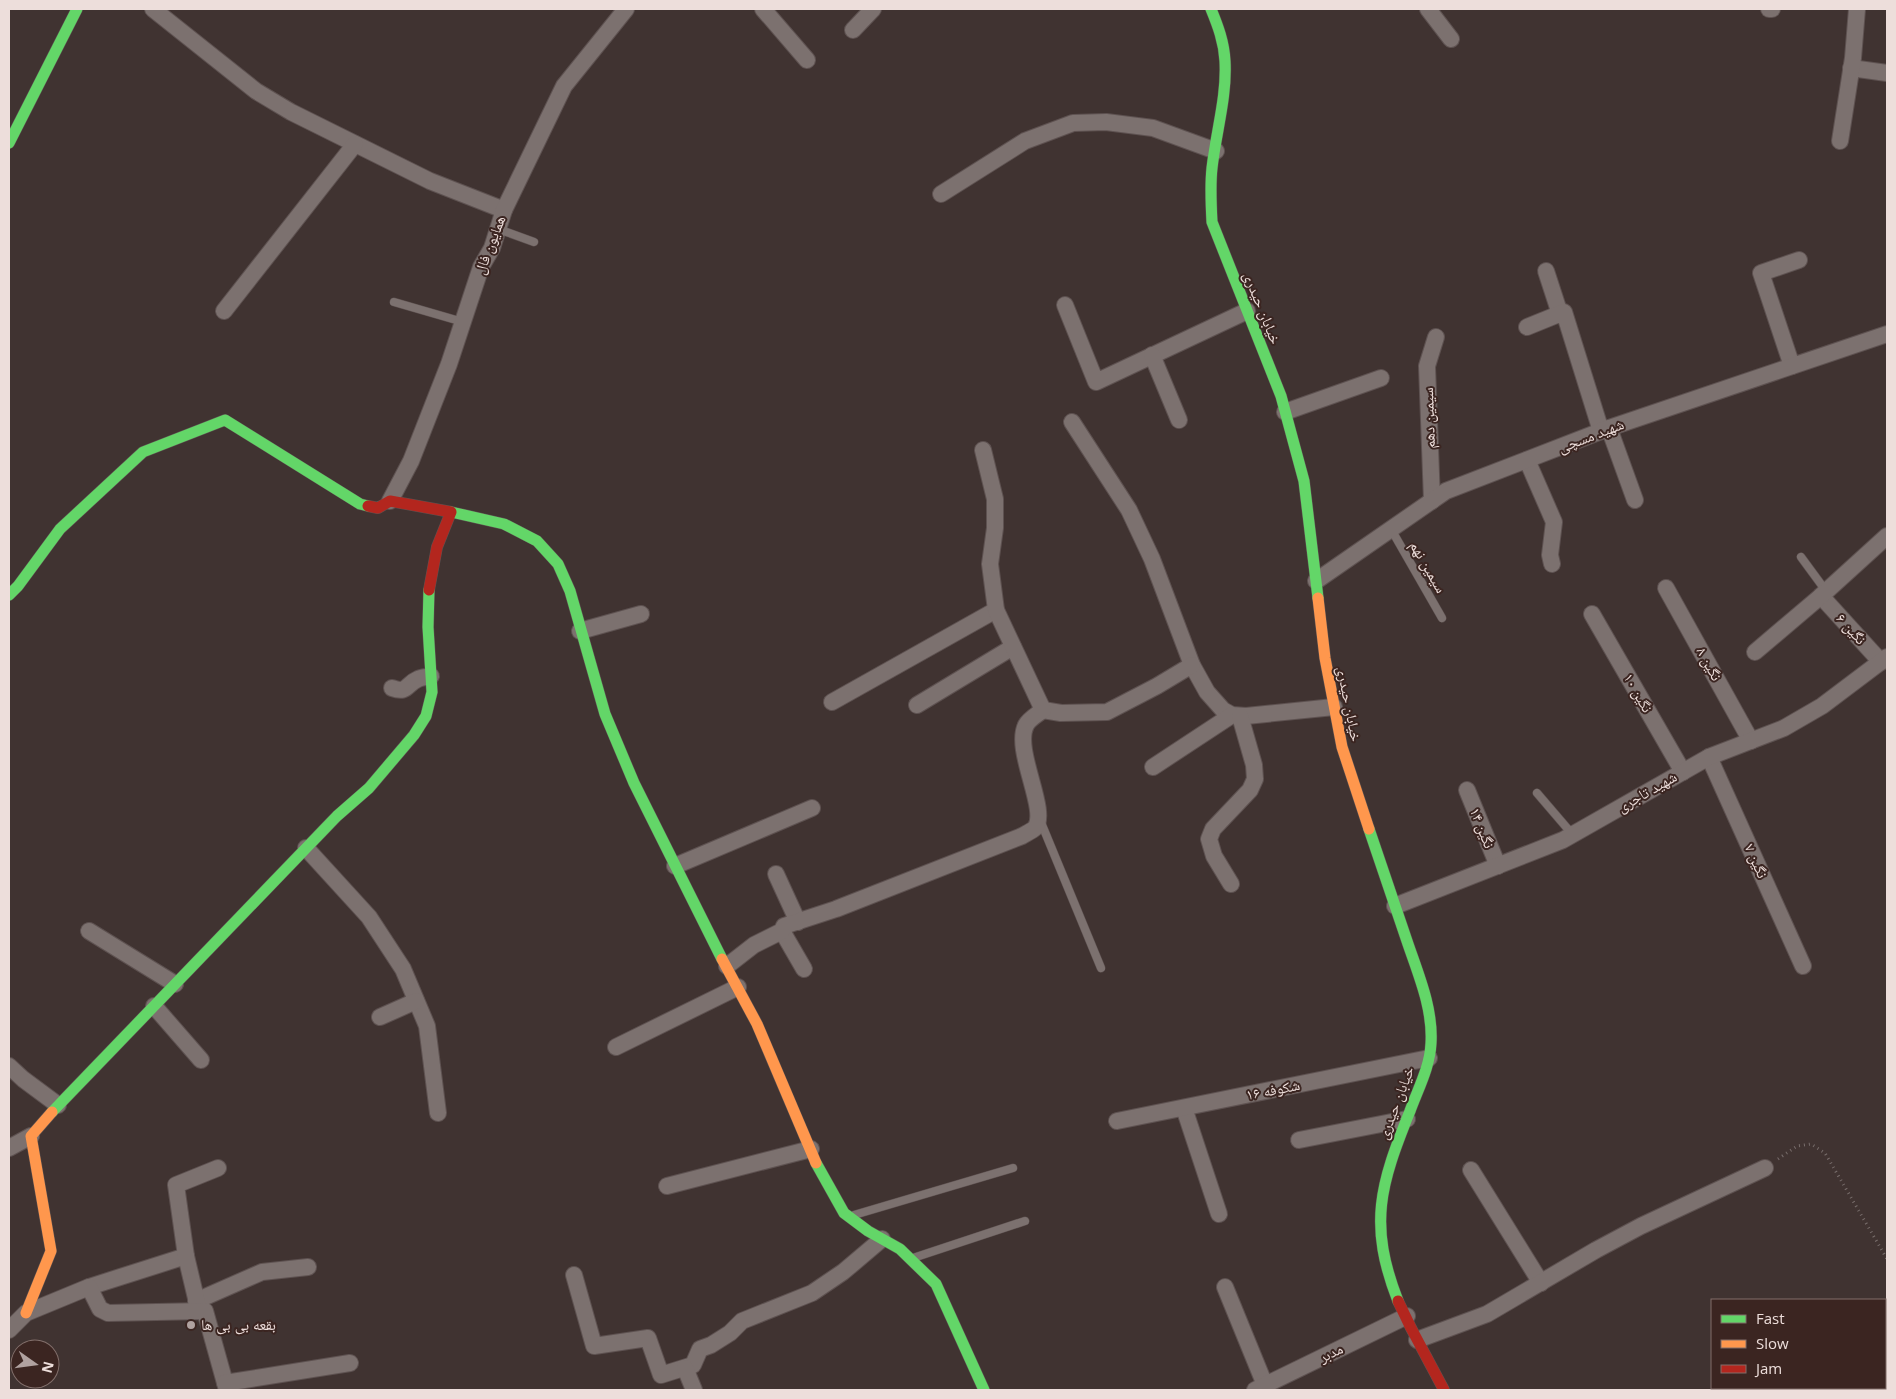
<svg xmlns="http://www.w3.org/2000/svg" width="1896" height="1399" font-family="'Open Sans','Noto Naskh Arabic',sans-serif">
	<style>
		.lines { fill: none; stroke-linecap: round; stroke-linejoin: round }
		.lane-casing { stroke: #5e5251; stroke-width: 9 }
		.street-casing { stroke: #5e5251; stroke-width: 18 }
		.fast-casing { stroke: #5e5251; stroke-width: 12 }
		.slow-casing { stroke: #5e5251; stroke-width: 12 }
		.jam-casing { stroke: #5e5251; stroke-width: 12 }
		.path { stroke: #786e6c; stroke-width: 3; stroke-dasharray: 1 4; stroke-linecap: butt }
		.lane { stroke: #7c716f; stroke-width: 8 }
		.street { stroke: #7c716f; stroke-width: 16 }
		.fast { stroke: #63d668; stroke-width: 11 }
		.slow { stroke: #ff974d; stroke-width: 11 }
		.jam { stroke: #b3261e; stroke-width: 11 }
		.poi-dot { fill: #b0a2a0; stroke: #3b2521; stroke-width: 2 }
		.labels { text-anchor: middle; stroke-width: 4; stroke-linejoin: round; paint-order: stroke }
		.street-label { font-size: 15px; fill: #eddedb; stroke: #3b2521 }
		.poi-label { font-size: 15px; fill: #eddedb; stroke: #3b2521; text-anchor: start }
	</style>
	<rect width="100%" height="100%" fill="#403331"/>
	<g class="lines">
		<g class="lane-casing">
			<g id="lane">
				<polyline points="498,229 534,242"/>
				<polyline points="394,302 463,322"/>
				<polyline points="1391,529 1442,618"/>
				<polyline points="1801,557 1826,591"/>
				<polyline points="1537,793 1573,835"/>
				<polyline points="1040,820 1101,968"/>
				<polyline points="854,1215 1013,1168"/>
				<polyline points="913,1258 1025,1221"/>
			</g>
		</g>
		<g class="street-casing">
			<g id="street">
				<polyline points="153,9 256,91 291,112 430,181 504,210"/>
				<polyline points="763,9 807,60"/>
				<polyline points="1428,9 1451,39"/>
				<polyline points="1769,9 1772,9"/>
				<polyline points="853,30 873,9"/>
				<polyline points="1851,68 1887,73"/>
				<polyline points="1840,141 1853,58 1857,9"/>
				<polyline points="941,194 1025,141 1073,123 1106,122 1153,128 1216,151"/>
				<polyline points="1546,271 1560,314"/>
				<polyline points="1065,305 1096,382 1247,311"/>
				<polyline points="224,311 355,144"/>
				<polyline points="1527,327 1564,312 1601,431"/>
				<polyline points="1152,355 1179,420"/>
				<polyline points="1792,366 1761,273 1799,260"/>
				<polyline points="1285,412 1381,378"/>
				<polyline points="1072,422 1129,510 1152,559 1192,665 1207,692 1223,710 1232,715 1246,716 1334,707"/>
				<polyline points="1609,428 1635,500"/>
				<polyline points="1527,460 1554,522 1550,555 1552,564"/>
				<polyline points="390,501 411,461 449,364 481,267 492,248 504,210 564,86 626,9"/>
				<polyline points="1432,501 1427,366 1436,337"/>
				<polyline points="1316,581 1446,491 1609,428 1887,334"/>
				<polyline points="1666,588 1751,741"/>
				<polyline points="1821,596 1881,662"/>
				<polyline points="1592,614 1683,772"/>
				<polyline points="580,631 641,614"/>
				<polyline points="1755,652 1821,596 1887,536"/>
				<path d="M392 688C408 694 406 684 418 679 422 677 428 677 431 676"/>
				<polyline points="832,702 996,610"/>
				<polyline points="917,705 1013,647"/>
				<polyline points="1043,710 1061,713 1107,712 1157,686 1192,665"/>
				<polyline points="1709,757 1803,966"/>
				<polyline points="1153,767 1232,715"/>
				<polyline points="1467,790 1498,866"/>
				<polyline points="306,848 369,917 403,969 427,1026 438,1113"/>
				<polyline points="675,866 812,808"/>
				<polyline points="776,874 798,922"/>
				<polyline points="1231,884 1214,856 1209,839 1213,829 1250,790 1255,779 1254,765 1240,716"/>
				<polyline points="1395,906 1563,840 1709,757 1784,728 1822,706 1887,657"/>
				<polyline points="89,931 175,984"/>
				<polyline points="782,931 804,969"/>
				<path d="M727 966 754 945 782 931 784 926 836 909 1022 836C1025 834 1032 831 1035 828 1049 810 1013 750 1026 725 1029 719 1038 714 1043 710L996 610 990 564 995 528V499L983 450"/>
				<polyline points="154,1006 201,1060"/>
				<polyline points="380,1017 416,1001"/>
				<polyline points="616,1047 738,987"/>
				<polyline points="9,1066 23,1079 58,1105"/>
				<polyline points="1184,1108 1219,1214"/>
				<polyline points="1117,1121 1429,1058"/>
				<polyline points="1299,1140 1407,1119"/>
				<polyline points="9,1148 31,1136"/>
				<polyline points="1471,1170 1541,1283"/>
				<polyline points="667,1186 811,1149"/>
				<polyline points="574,1275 594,1346 648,1338 661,1375 693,1365 700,1349 711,1345 730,1333 742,1321 812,1293 843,1272 882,1239"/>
				<polyline points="89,1287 186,1256"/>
				<polyline points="1225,1287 1265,1385"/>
				<polyline points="196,1301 262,1272 308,1267"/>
				<polyline points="199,1311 186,1256 176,1185 218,1168"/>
				<polyline points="9,1330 26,1313 89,1287 100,1309 108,1313 205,1311 227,1390"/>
				<polyline points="1417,1340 1487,1314 1596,1250 1641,1226 1765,1168"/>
				<polyline points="685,1368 694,1390"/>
				<polyline points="225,1383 350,1363"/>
				<polyline points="1255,1390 1407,1316"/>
			</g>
		</g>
		<g class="fast-casing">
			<g id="fast">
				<path d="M1211 9C1218 26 1224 42 1225 61 1227 97 1216 132 1212 168 1210 186 1211 204 1212 222L1281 396 1304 481 1318 598"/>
				<polyline points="9,143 77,9"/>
				<polyline points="451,512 504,524 537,541 558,564 570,591 605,714 634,783 722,959"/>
				<polyline points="9,595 18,586 60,529 143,452 225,420 360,504 368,506"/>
				<path d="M1369 829C1382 867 1395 906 1408 944 1419 976 1433 1009 1431 1043 1430 1067 1418 1089 1410 1111 1380 1185 1368 1224 1398 1301"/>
				<polyline points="52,1112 337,816 369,788 414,735 426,716 432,692 428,627 429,590"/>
				<polyline points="816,1163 844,1213 868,1231 900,1249 936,1284 984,1390"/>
			</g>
		</g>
		<g class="slow-casing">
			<g id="slow">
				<polyline points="1318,598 1325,658 1342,747 1369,829"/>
				<polyline points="722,959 757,1024 816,1163"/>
				<polyline points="26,1313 51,1251 31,1136 52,1112"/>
			</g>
		</g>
		<g class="jam-casing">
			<g id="jam">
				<polyline points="368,506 378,508 390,501 451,512 437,547 429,590"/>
				<polyline points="1398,1301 1411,1328 1444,1390"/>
			</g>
		</g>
		<polyline class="path" points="1778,1159 1797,1146 1811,1144 1825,1153 1887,1259"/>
		<use href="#lane" class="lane"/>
		<use href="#street" class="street"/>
		<use href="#fast" class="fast"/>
		<use href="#slow" class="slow"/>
		<use href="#jam" class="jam"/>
	</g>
	<circle class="poi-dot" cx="191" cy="1325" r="5"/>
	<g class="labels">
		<g class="street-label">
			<text transform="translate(490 245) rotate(-69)" y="5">همایون فال</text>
			<text transform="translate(1262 308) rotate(68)" y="5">خیابان حیدری</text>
			<text transform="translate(1429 418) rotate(-92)" y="5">سیمین دهم</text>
			<text transform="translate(1591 436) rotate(-21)" y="5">شهید مسچی</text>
			<text transform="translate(1428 567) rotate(60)" y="5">سیمین نهم</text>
			<text transform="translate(1851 629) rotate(48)" y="5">نگین ۶</text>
			<text transform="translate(1709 664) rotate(61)" y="5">نگین ۸</text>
			<text transform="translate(1638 693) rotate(60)" y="5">نگین ۱۰</text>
			<text transform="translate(1349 704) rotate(79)" y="5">خیابان حیدری</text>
			<text transform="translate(1647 792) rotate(-30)" y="5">شهید تاجری</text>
			<text transform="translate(1482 828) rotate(68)" y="5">نگین ۱۴</text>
			<text transform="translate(1756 861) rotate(66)" y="5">نگین ۷</text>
			<text transform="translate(1273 1090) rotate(-11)" y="5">شکوفه ۱۶</text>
			<text transform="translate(1396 1103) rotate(-69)" y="5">خیابان حیدری</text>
			<text transform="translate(1331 1353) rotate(-26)" y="5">مدبر</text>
		</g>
		<g class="poi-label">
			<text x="201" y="1330">بقعه بی بی ها</text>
		</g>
	</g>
	<rect width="1896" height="1399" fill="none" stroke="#eddedb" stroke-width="20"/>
	<rect x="1711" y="1299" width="175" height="90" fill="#3b2521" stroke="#826f6b"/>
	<rect x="1721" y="1315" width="25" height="8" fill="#63d668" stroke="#826f6b"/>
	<text x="1756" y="1324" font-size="15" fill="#eddedb">Fast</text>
	<rect x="1721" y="1340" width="25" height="8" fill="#ff974d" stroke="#826f6b"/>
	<text x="1756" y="1349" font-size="15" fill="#eddedb">Slow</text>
	<rect x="1721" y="1365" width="25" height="8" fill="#b3261e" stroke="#826f6b"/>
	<text x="1756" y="1374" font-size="15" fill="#eddedb">Jam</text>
	<g transform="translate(35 1364) rotate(104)"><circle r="24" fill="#3b2521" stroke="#826f6b"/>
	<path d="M0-4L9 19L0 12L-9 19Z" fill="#b0a2a0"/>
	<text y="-8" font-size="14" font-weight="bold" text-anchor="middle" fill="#eddedb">N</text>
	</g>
</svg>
